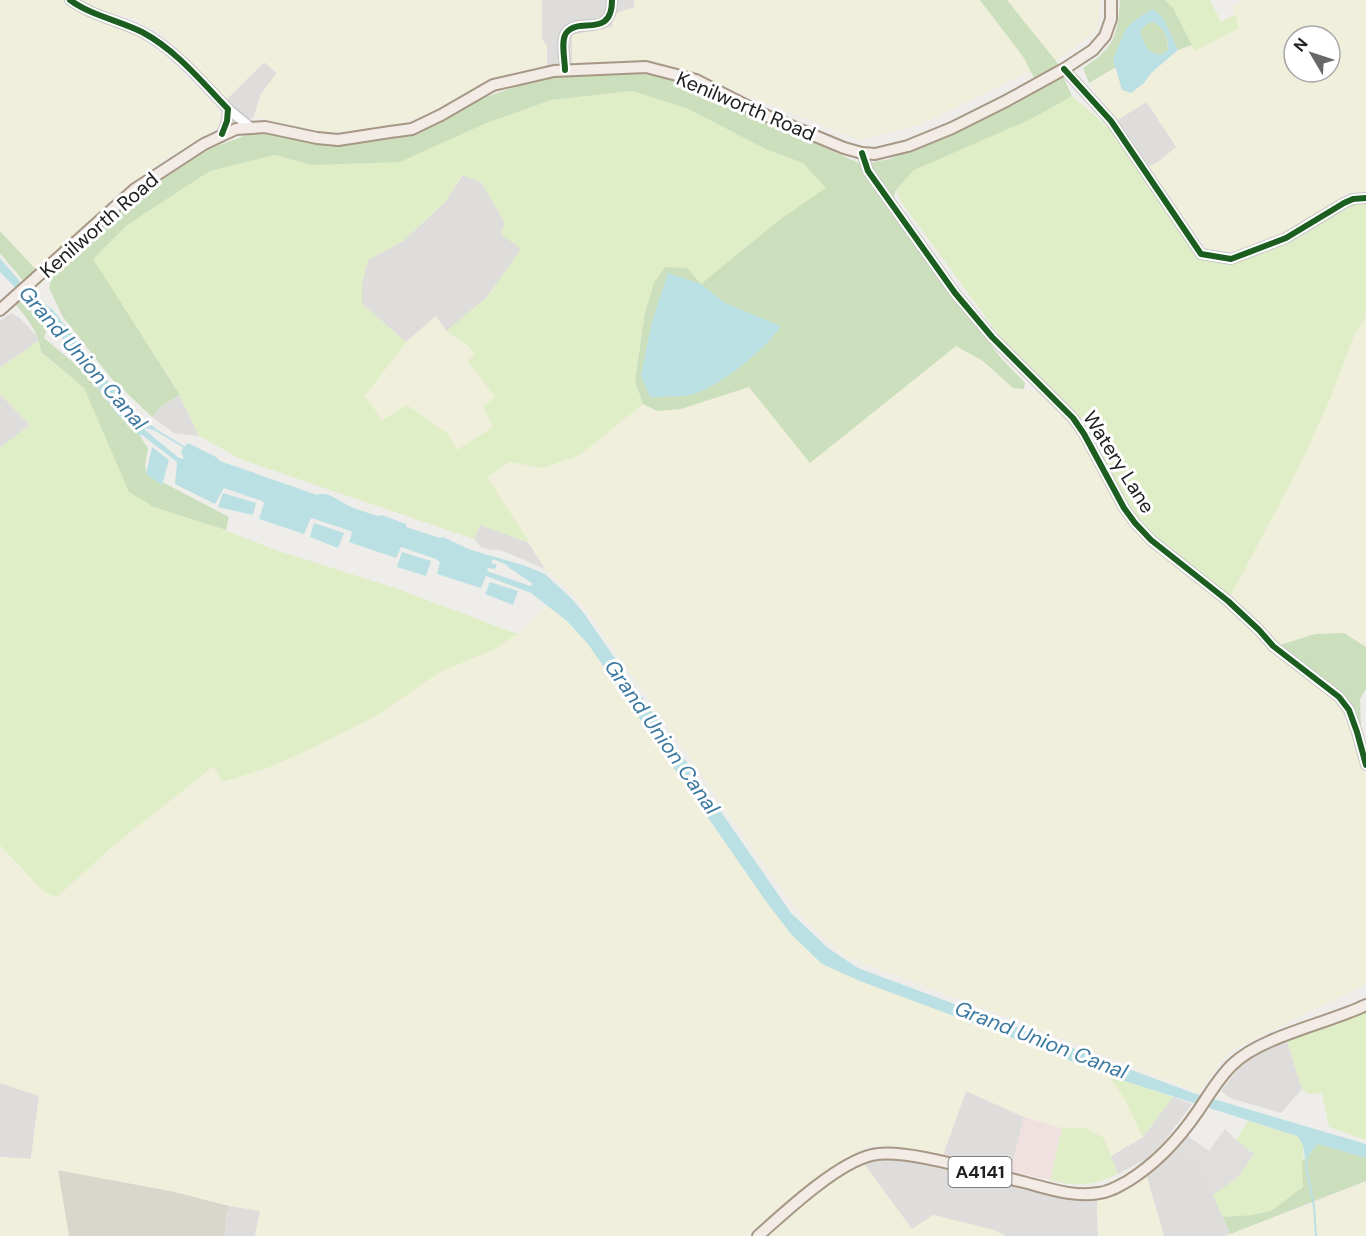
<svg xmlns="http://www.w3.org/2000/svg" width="1366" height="1236" font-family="'DM Sans',sans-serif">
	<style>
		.residential { fill: #dedddb }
		.commercial { fill: #f1e0e0 }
		.construction { fill: #d9d7cb }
		.farmland { fill: #f0efdc; fill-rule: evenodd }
		.grass { fill: #e0eec7; fill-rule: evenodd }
		.forest { fill: #ccdfbd }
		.parking { fill: #dfdedd }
		.water { fill: #bae0e4; fill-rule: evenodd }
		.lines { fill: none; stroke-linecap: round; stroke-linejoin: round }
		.stream { stroke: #bae0e4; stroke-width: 2 }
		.minor-casing { stroke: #c8c7c6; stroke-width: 12 }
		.major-casing { stroke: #a69885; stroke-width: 14 }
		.minor { stroke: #fdfcfc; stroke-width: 9 }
		.major { stroke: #f2ebe6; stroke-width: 10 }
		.cycleway-casing { stroke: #fff; stroke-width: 10 }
		.cycleway { stroke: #1b5e20; stroke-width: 6 }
		.labels { text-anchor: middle; stroke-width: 6; stroke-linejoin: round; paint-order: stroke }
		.shield { fill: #fff; stroke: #646464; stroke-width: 1.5 }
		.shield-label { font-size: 18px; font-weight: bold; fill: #212121 }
		.street-label { font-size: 20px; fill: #212121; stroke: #fff }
		.water-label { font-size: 21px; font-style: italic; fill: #3d799f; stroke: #fff }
	</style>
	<rect width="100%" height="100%" fill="#efedea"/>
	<g class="residential">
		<polygon points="542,0 634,0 635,7 612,27 572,35 572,63 547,65 547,46 542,39"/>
		<polygon points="264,62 277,73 261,94 254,117 250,119 232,108 226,100"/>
		<polygon points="1146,102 1177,147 1158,162 1148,167 1117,120"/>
		<polygon points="463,175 481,182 521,249 487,297 457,324 446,331 436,316 406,342 362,304 362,283 368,260 403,241 445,202"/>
		<polygon points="11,313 20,318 40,340 0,368 0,321"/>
		<polygon points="0,394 30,425 0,448"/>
		<polygon points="180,395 199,436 174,433 152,417 160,407"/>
		<polygon points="480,525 530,543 545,569 501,550 490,550 481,547 474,539"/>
		<polygon points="1287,1041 1302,1089 1281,1113 1230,1098 1221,1091 1240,1066 1267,1050"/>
		<polygon points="0,1083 39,1096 31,1159 0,1157"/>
		<polygon points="966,1091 1024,1117 1011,1171 943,1155"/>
		<polygon points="1173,1097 1192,1104 1162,1144 1146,1159 1118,1174 1111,1156 1143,1137"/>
		<polygon points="1175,1149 1201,1162 1211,1190 1230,1234 1224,1236 1164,1236 1146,1174"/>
		<polygon points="880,1158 898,1159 1073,1199 1097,1199 1098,1236 1006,1236 994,1230 912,1230 862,1161"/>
		<polygon points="230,1206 261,1211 255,1236 225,1236 226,1216"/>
	</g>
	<polygon class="commercial" points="1024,1117 1062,1128 1050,1180 1011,1171"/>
	<polygon class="construction" points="57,1170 171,1191 230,1206 226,1216 225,1236 69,1236"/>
	<g class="farmland">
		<polygon points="0,0 60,0 70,6 136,35 167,58 218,108 221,114 218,127 163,160 117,194 38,272 0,231"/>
		<polygon points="73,0 542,0 542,38 547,46 547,65 477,86 436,110 399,124 356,131 321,132 254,117 261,94 277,73 264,62 226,100 189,59 159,32 132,18 89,9"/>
		<polygon points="634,0 980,0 1024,58 1031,71 921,124 859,140 681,69 651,62 572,63 572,35 612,27 613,14 635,7"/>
		<polygon points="1007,0 1100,0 1097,30 1056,61"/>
		<path d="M1244 0H1366V193L1358 192 1346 194 1321 213 1274 239 1232 252 1208 250 1148 167 1158 162 1176 147 1147 102 1117 120 1089 83 1116 67 1122 90 1146 78 1178 50 1192 45 1195 51 1238 28 1232 5ZM1294 36H1330V72H1294Z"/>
		<polygon points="436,316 446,331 467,345 476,354 469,361 495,397 493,427 457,450 382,420 364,396 401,346"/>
		<polygon points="1366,316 1366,647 1344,633 1315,634 1280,645 1230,597 1298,469 1331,397 1352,340"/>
		<polygon points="956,346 983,361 1013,388 1041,393 1063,416 1090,450 1115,499 1198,580 1260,637 1325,694 1340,704 1366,768 1366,984 1232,1050 1218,1065 1199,1093 1028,1025 846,957 804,919 781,889 590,615 568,589 545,569 486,477 509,462 543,468 580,455 643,404 657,411 681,409 749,387 811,462"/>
		<polygon points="547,606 567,621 588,644 765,900 791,934 822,964 860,981 997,1032 1109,1076 1124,1098 1143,1137 1111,1156 1104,1138 1085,1128 1062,1128 1024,1117 966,1091 943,1155 881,1145 866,1147 799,1191 747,1236 255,1236 260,1211 230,1206 171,1191 58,1170 69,1236 0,1236 0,1157 31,1159 39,1096 0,1083 0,845 44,892 57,897 113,846 214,766 222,781 418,686 440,672 495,649 517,634"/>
		<polygon points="862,1161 912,1229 933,1215 994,1230 1006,1236 764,1236 804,1200"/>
		<polygon points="1146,1174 1164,1236 1098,1236 1097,1199 1115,1193"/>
		<polygon points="1366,1181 1366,1236 1224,1236 1306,1206"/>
	</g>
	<g class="grass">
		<polygon points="1169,0 1210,0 1221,22 1235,14 1239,28 1195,51 1173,8 1166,1"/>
		<path d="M632 91 686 108 768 150 803 163 827 188 779 220 701 284H654L645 312 635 380 643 404 580 455 543 468 509 462 487 477 530 543 480 525 474 539 242 460 199 436 175 386 92 259 126 225 210 171 275 155 312 165 484 124 551 100ZM462 175 481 182 505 223 501 234 521 249 487 297 446 331 467 345 475 354 468 361 495 397 483 407 493 427 457 450 448 434 407 405 382 420 365 396 406 342 362 304V283L368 260 403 241 445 202Z"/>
		<polygon points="1072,96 1113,131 1145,176 1199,260 1218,262 1237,261 1348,206 1366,201 1366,316 1352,340 1331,397 1298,469 1230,597 1174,555 1133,515 1092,436 1067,406 1006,345 902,203 896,190 914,170"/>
		<polygon points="40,340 41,353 84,388 130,493 273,549 395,588 517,634 495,649 440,672 376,716 308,750 270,767 222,782 214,766 113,846 57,897 44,892 0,845 0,448 30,425 0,394 0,368"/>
		<polygon points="1366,1012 1366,1140 1329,1127 1322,1093 1308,1094 1302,1089 1287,1041"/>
		<polygon points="1109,1076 1173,1097 1143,1137 1124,1098"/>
		<polygon points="1248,1121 1297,1136 1303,1145 1304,1187 1271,1211 1252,1215 1223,1217 1213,1195 1238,1177 1254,1154 1236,1140"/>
		<path d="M1062 1128H1085L1104 1138 1118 1174C1091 1186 1078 1187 1050 1180Z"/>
	</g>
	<g class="forest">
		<polygon points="980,0 1007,0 1056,61 1072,96 1031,119 914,170 896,190 889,211 1002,359 1025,383 1024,389 1013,388 983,361 956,346 810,463 749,387 681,409 657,411 643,404 635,381 645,312 654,283 665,267 687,268 701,284 779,220 826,188 803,163 768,150 686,108 632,91 551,100 484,124 400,162 312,165 275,155 210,171 127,225 93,259 180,395 160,407 152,417 111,378 63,317 49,288 55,268 134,197 203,151 255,132 339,144 391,139 435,125 477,100 539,79 584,74 633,73 658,76 735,103 797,135 861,164 890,159 1014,105 1040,90 1024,58"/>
		<path d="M1120 0H1165L1173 8 1192 45 1178 50 1163 18 1153 10 1125 32 1120 46 1113 59 1116 67 1089 83 1083 68C1114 48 1118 36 1120 0Z"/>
		<path d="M1154 21C1165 29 1168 37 1168 50L1161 55C1147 53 1144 44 1140 31L1148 23Z"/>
		<polygon points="0,231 38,272 25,283 0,253"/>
		<path d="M24 298 49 323 44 338 74 363 99 389 116 413 140 436 148 449 145 466 147 474 229 517 226 530 154 507 129 492 84 388 41 352C39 333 28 319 15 304Z"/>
		<path d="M1344 633 1366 647V689L1360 699 1361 726C1345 690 1310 668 1280 645L1315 634Z"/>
		<polygon points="1318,1144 1366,1158 1366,1181 1230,1234 1223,1217 1252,1215 1271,1211 1303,1187 1302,1161 1310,1155 1311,1151"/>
	</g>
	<polygon class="parking" points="1225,1129 1236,1140 1254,1154 1238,1177 1213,1195 1201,1162 1175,1149 1188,1136 1209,1151"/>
	<g class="water">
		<path d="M1153 9 1163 18 1178 50 1151 73 1144 83 1131 93 1122 90 1113 59C1118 50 1121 38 1125 31 1131 21 1143 15 1153 9ZM1154 22C1165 29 1169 38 1168 50L1161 55C1147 53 1144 44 1140 31L1148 23Z"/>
		<path d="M0 258 28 291 53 310 120 397 150 425 155 427 153 430 145 428V430L179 458 184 459 181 451 188 443 216 457 220 461 317 495C329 491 338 501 349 506 358 510 369 513 378 516L382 515 406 524V527L440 538 443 537 471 550 523 565 545 574 571 598 583 612 791 913 828 948 858 968 1193 1093 1366 1144V1158L1318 1144 1311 1151 1310 1155 1305 1158 1303 1145 1297 1136 1109 1076 997 1032 860 981 822 964 791 934 765 900 588 644 567 621 531 593 486 576 481 588 437 574 440 562 436 559 401 547 396 558 349 542 352 533 351 531 311 518 304 534 259 519 264 503 262 501 224 488 215 504 175 484 177 462 142 435 140 436 116 413 75 354 50 323 0 272ZM493 559 507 565 508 567 533 584 530 586 487 571 488 568 495 569 497 565 491 563Z"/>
		<path d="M668 273 701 284 725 303 781 326C765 350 724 383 697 393 684 398 664 396 650 397L641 375 652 322Z"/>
		<polygon points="152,447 169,460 162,485 146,474"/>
		<polygon points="223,493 256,503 253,515 218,507"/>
		<polygon points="314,523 344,533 338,548 310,537"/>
		<polygon points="402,552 431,561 426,576 397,567"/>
		<polygon points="490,582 518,591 513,605 485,594"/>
	</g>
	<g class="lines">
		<g class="stream">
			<polyline points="154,429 184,447"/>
			<polyline points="1307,1156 1306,1166 1314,1206 1316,1236"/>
		</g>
		<g class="minor-casing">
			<g id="minor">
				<path d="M70 0C92 16 118 20 142 32 176 50 202 82 228 109L227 121 222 134"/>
				<polyline points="1064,69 1111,121 1201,254 1231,259 1286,238 1344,203 1353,199 1366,198"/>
				<path d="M565 70C565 60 560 39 567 32 579 17 612 39 612 0"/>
				<polyline points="228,109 250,127"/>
				<polyline points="862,153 868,171 955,293 992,337 1073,418 1084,434 1124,508 1135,523 1151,540 1228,601 1259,630 1273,646 1339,697 1349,710 1357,732 1366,765"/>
			</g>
		</g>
		<g class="major-casing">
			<g id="major">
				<polyline points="0,310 135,189 204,144 236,129 265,127 317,138 338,140 390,132 412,129 441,115 493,85 554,71 646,67 696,80 767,116 844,148 862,153 875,154 908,146 952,128 1006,101 1064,69 1093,50 1105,36 1111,19 1111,0"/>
				<path d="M758 1236C785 1212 837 1163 872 1155 904 1147 984 1173 1019 1181 1045 1187 1072 1198 1099 1193 1110 1192 1119 1186 1128 1181 1157 1163 1179 1139 1198 1111 1209 1095 1219 1077 1233 1064 1262 1036 1329 1023 1366 1005"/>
			</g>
		</g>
		<use href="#minor" class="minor"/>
		<use href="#major" class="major"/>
		<g class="cycleway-casing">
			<g id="cycleway">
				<path d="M70 0C92 16 118 20 142 32 176 50 202 82 228 109L227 121 222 134"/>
				<polyline points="1064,69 1111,121 1201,254 1231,259 1286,238 1344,203 1353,199 1366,198"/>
				<path d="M565 70C565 60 560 39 567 32 579 17 612 39 612 0"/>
				<polyline points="862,153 868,171 955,293 992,337 1073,418 1084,434 1124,508 1135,523 1151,540 1228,601 1259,630 1273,646 1339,697 1349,710 1357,732 1366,765"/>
			</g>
		</g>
		<use href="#cycleway" class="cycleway"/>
	</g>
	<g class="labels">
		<rect class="shield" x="948.5" y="1157" width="63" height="30" rx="4.5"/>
		<g class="shield-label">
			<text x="980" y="1178">A4141</text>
		</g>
		<g class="street-label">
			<text transform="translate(746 106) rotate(23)" y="7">Kenilworth Road</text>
			<text transform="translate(99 225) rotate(-41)" y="7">Kenilworth Road</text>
			<text transform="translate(1119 462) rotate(58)" y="7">Watery Lane</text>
		</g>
		<g class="water-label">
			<text transform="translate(83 358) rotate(49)" y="7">Grand Union Canal</text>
			<text transform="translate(662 737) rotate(55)" y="7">Grand Union Canal</text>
			<text transform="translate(1041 1040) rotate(21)" y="7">Grand Union Canal</text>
		</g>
	</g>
	<g transform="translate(1312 54) rotate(309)"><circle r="28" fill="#ffffff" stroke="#a6a6a6" stroke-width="1.5"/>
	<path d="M0-4.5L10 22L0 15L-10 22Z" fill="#696867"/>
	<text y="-9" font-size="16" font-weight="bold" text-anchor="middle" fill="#212121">N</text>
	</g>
</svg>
